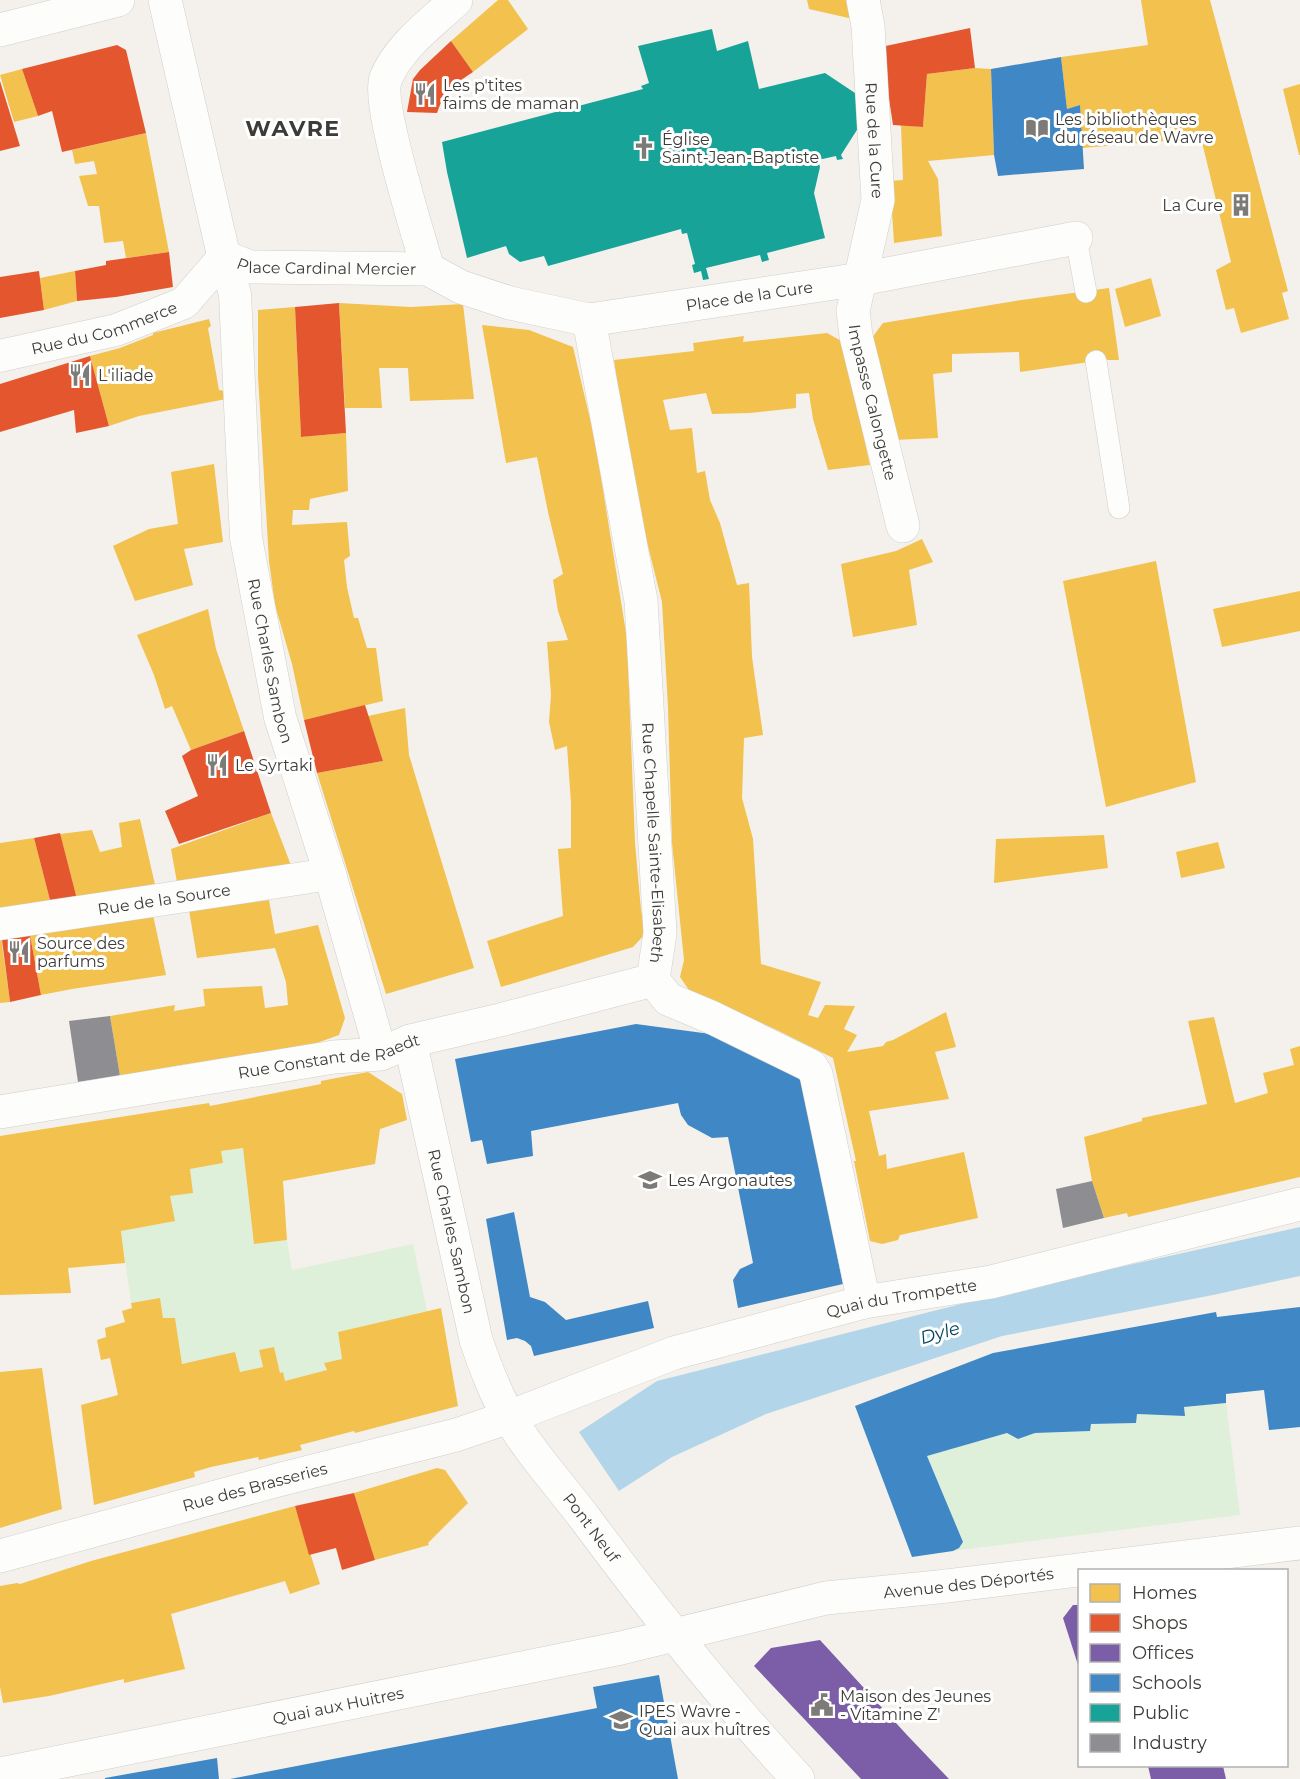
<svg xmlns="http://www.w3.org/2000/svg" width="1300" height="1779" font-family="Montserrat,sans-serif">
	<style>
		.green { fill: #dff0da }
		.water { fill: #b3d5e9 }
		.homes { fill: #f2c14e }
		.shops { fill: #e4572e }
		.offices { fill: #7b5ea7 }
		.schools { fill: #3f88c5 }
		.public { fill: #17a398 }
		.industry { fill: #8d8d92 }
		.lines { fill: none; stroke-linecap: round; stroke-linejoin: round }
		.service-casing { stroke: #d0ceca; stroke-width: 22 }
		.pedestrian-casing { stroke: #d0ceca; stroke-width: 33 }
		.minor-casing { stroke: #d0ceca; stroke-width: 34 }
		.service { stroke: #fdfdfc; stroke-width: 21 }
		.pedestrian { stroke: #fdfdfc; stroke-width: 32 }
		.minor { stroke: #fdfdfc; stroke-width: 33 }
		.labels { text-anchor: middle; stroke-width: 6; stroke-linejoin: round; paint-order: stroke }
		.poi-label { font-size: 16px; fill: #3d3c38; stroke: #fff; text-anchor: start }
		.street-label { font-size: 16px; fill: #3d3c38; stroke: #fff }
		.water-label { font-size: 18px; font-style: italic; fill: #004461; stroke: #fff }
		.district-label { font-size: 22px; font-weight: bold; letter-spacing: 1.5px; fill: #3d3c38; stroke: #fff }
	</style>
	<rect width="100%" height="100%" fill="#f4f1ec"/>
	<g class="green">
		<polygon points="243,1148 254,1244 287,1240 292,1270 413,1244 427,1311 338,1332 342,1359 325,1363 327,1370 285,1381 283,1373 280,1373 274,1347 259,1350 263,1367 240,1372 235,1353 182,1364 175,1318 163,1318 160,1298 131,1303 121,1231 170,1196 192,1193 190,1169 222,1163 221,1151"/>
		<polygon points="1226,1403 1240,1515 953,1551 959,1548 962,1541 927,1456 1007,1433 1018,1439 1035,1433 1089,1431 1091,1424 1136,1423 1137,1414 1185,1416 1184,1407"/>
	</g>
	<polygon class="water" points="1300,1227 1300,1276 1213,1295 1002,1336 766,1414 672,1457 619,1491 579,1432 657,1381 1016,1290"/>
	<g class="homes">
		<polygon points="498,0 508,0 528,29 473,72 451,41"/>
		<polygon points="807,0 849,0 853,19 809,9"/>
		<polygon points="1141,0 1210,0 1288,291 1282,293 1289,319 1241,333 1234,308 1226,310 1216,270 1231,262 1201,138 1082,148 1080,105 1067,109 1061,57 1148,45"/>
		<polygon points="975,68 991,69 994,155 928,161 938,179 942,236 894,243 890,181 903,180 901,125 923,127 927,74"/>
		<polygon points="22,69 38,116 14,122 0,75"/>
		<polygon points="1300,84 1300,155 1299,155 1283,89"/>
		<polygon points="146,133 169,252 126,258 123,241 104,243 99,206 88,206 79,176 97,174 94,161 75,164 72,150"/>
		<polygon points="75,271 77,301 44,310 40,278"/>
		<polygon points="1151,278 1161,316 1125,327 1115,289"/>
		<polygon points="1109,288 1119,360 1103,360 1020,372 1019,352 952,354 952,372 933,374 938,438 894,440 871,339 883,323 1015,301"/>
		<polygon points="339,303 411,307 463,304 474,399 410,401 408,368 379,368 382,408 345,408"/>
		<polygon points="295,307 301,437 346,433 348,491 310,499 309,510 293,510 292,525 347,522 350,556 344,560 347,587 354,618 358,618 367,648 376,648 383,701 304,720 292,664 275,605 269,561 258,376 258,310"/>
		<polygon points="209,319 211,326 208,328 219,390 224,391 226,399 139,416 109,426 90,356 120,348 153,335 153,333"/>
		<polygon points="482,325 529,330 573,347 595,440 627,639 635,843 641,910 646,933 633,947 501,987 487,941 563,916 558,849 571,848 571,803 567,746 555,750 549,722 551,694 547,642 568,640 558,611 553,580 563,574 548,512 537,457 506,463"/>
		<polygon points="827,333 843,342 870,465 828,470 813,419 809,393 796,394 796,408 750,413 712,414 706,393 663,400 670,430 692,428 697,473 705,471 710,500 720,523 737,585 749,583 752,657 763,735 744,738 742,798 753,839 761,964 821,982 808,1015 818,1018 825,1005 855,1006 844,1029 857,1035 847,1052 883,1046 886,1042 893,1040 946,1012 956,1047 935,1052 949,1099 869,1111 879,1156 886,1154 887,1169 964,1152 978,1218 900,1235 898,1240 882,1244 870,1241 854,1161 856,1161 833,1058 779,1031 689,990 680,977 684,960 672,843 668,707 662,602 646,538 625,437 614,360 694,351 693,343 744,336 743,342"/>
		<polygon points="214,464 223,542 184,549 193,585 135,601 113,546 149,529 178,524 171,472"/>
		<polygon points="922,539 933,562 909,570 917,625 853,637 841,564 896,551"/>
		<polygon points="1156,561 1196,782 1106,807 1063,581"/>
		<polygon points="1300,591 1300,631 1222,647 1213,609"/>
		<polygon points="208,609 216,649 244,731 191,750 172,706 165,709 154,675 137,635"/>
		<polygon points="405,708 409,755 474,968 386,994 317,773 383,761 368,716"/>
		<polygon points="271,813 292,868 178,888 171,849"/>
		<polygon points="140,819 156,889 78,903 60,834 92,830 100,852 122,847 119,823"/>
		<polygon points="1104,835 1108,868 994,883 996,839"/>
		<polygon points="34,838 52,908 0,915 0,843"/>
		<polygon points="1218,842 1225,868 1181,878 1176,852"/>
		<polygon points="269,900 275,934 318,925 345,1018 339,1035 303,1048 181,1065 120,1076 110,1016 175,1005 174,1011 205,1006 203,989 262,986 265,1008 288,1005 286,982 275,948 197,958 189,910"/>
		<polygon points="153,915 166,975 72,989 41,995 30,935 91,926"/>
		<polygon points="0,937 1,937 10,1002 0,1003"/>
		<polygon points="1214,1017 1235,1103 1268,1093 1263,1073 1294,1065 1290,1049 1300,1046 1300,1177 1128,1217 1127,1213 1104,1218 1092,1181 1084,1137 1142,1121 1142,1118 1207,1104 1188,1021"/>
		<polygon points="368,1072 402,1094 407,1120 380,1129 375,1164 283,1181 287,1240 254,1244 243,1148 221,1151 223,1163 190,1169 193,1193 170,1196 175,1221 121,1231 125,1263 68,1268 71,1293 0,1295 0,1136 209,1103 210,1106 321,1084 321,1081"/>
		<polygon points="160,1298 163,1318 175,1318 182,1364 235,1352 240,1372 263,1367 259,1350 274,1347 280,1373 283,1372 285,1381 327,1370 324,1363 342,1359 338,1332 441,1308 458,1406 355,1433 354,1431 300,1445 302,1450 259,1460 258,1457 211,1467 194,1472 195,1477 94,1505 81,1405 118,1395 110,1358 101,1360 97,1340 106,1337 105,1328 125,1322 122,1311 132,1308 131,1303"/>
		<polygon points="42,1368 62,1509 0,1528 0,1372"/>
		<polygon points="437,1468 445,1470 468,1503 428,1543 429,1545 375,1560 354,1493"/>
		<polygon points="295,1506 320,1584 290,1594 285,1581 171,1614 185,1669 124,1683 124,1679 49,1696 3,1703 0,1687 0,1586 17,1583 20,1584 91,1561"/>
	</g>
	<g class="shops">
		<polygon points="970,28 975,68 927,74 923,127 893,125 881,47"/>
		<polygon points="451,41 473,72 458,82 443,97 437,113 407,112 413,79 420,70"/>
		<polygon points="117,45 126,50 146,133 62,152 52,111 38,116 22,69"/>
		<polygon points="0,81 20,146 0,151"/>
		<polygon points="169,252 173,287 116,297 77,301 75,271 106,265 106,261"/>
		<polygon points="39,271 44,310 0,318 0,277"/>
		<polygon points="339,303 346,433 301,437 295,307"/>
		<polygon points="90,356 109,426 76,433 74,410 0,432 0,384"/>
		<polygon points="365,705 383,761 317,773 304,720"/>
		<polygon points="244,731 271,813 179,844 165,811 198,796 182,756 191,750"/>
		<polygon points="60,833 78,903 52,908 34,838"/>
		<polygon points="30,935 41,995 10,1002 2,940"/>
		<polygon points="354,1493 375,1560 342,1570 336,1548 309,1555 295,1506"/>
	</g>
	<g class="offices">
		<polygon points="1073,1605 1080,1605 1079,1668 1063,1618"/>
		<polygon points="820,1640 907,1735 949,1779 861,1779 754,1666 771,1648"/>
		<polygon points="1148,1766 1223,1766 1226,1779 1151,1779"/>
	</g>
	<g class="schools">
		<polygon points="1061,57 1067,109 1080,105 1084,169 998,176 994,155 991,69"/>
		<polygon points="636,1024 718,1035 801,1078 843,1284 738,1308 733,1280 740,1269 753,1263 728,1137 712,1138 688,1125 681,1115 678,1103 531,1131 533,1156 487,1164 482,1140 471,1142 455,1059"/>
		<polygon points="514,1212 530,1297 545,1302 566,1320 648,1301 654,1328 534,1356 531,1346 525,1341 517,1338 507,1340 486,1219"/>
		<polygon points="1300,1307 1300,1427 1269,1430 1264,1390 1226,1394 1226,1403 1184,1407 1185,1416 1137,1414 1136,1423 1091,1424 1090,1431 1035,1433 1018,1439 1007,1433 927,1456 963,1542 959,1548 953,1551 912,1557 855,1406 993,1353 1216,1312 1217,1317"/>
		<polygon points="659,1675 678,1779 230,1779 597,1708 593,1687"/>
		<polygon points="217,1758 219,1779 105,1779 105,1778"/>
	</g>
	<polygon class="public" points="712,29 717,51 748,41 759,89 825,73 855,93 862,122 841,155 843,159 837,160 836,156 818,160 820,167 814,193 825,238 767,253 769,260 762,262 760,255 706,268 709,279 703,280 701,271 694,273 692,265 695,264 687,233 682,234 681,229 548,266 544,256 520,262 509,254 506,246 467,258 447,172 442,142 643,89 641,86 649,83 638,46"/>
	<g class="industry">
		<polygon points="110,1016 120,1076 78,1082 69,1021"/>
		<polygon points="1092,1181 1104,1218 1063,1228 1056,1189"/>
	</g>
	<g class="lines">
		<g class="service-casing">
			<g id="service">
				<polyline points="1076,238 1086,292"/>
				<polyline points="1096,361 1119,508"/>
			</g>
		</g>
		<g class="pedestrian-casing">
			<g id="pedestrian">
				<path id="s1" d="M224 257 235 294 246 538 280 717 330 874 381 1054"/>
				<path id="s2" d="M0 356 116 330 184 303 224 257"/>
				<path id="s3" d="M0 924 330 874"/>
			</g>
		</g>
		<g class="minor-casing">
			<g id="minor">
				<path id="s4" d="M165 0 224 257 250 267 428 269C419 237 376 102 386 78 399 46 432 23 456 0"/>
				<path id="s5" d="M863 0 868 26 878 200 853 311 856 336 903 526"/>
				<polyline points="0,30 118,0"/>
				<path id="s6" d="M428 269 461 287 510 303 589 320 861 279 1076 238"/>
				<path id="s7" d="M589 320 641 601 660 933 653 980 668 999 713 1018 811 1066 816 1074 864 1302"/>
				<path id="s8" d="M410 1041 476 1340C485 1366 494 1391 508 1415 530 1453 561 1486 587 1521 653 1610 723 1698 798 1779"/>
				<path id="s9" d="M0 1112 334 1057 381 1054 410 1041 500 1020 653 980"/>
				<path id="s10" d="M0 1556 278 1480 456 1435 509 1417 674 1353 864 1302 991 1282 1300 1204"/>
				<path id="s11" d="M0 1774 621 1648 826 1598 938 1587 1300 1543"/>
			</g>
		</g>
		<use href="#service" class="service"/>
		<use href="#pedestrian" class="pedestrian"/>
		<use href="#minor" class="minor"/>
	</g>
	<defs>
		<g id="restaurant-bare" transform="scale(1.8)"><path d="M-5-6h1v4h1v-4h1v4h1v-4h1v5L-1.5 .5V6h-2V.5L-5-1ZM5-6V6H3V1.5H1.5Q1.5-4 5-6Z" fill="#7d7b77" stroke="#fff" stroke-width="2.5" paint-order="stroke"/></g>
		<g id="library-bare" transform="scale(1.8)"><path d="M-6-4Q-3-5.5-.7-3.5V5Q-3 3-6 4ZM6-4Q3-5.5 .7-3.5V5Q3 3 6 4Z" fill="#7d7b77" stroke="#fff" stroke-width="2.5" paint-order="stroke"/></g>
		<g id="church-bare" transform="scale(1.8)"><path d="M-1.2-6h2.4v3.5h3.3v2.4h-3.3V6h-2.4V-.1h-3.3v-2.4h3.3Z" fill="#7d7b77" stroke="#fff" stroke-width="2.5" paint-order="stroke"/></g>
		<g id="building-bare" transform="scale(1.8)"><path d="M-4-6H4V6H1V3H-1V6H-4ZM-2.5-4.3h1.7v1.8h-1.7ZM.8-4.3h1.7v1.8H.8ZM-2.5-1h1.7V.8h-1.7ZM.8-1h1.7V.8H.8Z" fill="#7d7b77" stroke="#fff" stroke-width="2.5" paint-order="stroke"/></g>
		<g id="school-bare" transform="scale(1.8)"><path d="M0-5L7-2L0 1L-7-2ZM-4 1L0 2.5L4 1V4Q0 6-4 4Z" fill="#7d7b77" stroke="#fff" stroke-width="2.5" paint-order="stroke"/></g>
		<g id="civic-bare" transform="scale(1.8)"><path d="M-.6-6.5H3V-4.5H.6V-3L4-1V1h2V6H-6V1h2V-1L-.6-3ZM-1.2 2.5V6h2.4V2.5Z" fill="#7d7b77" stroke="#fff" stroke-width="2.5" paint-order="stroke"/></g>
	</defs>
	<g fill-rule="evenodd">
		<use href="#restaurant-bare" x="425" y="94"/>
		<use href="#library-bare" x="1037" y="128"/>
		<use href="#church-bare" x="644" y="148"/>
		<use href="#building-bare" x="1241" y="205"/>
		<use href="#restaurant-bare" x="80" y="375"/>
		<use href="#restaurant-bare" x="217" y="765"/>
		<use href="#restaurant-bare" x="19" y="952"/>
		<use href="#school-bare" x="650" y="1180"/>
		<use href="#civic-bare" x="822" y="1705"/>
		<use href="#school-bare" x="621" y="1720"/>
	</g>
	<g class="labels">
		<g class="poi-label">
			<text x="443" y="91">Les p'tites<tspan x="443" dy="18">faims de maman</tspan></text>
			<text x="1055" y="125">Les bibliothèques<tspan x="1055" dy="18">du réseau de Wavre</tspan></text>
			<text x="662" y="145">Église<tspan x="662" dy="18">Saint-Jean-Baptiste</tspan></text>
			<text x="1223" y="211" text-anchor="end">La Cure</text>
			<text x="98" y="381">L'iliade</text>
			<text x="235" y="771">Le Syrtaki</text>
			<text x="37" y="949">Source des<tspan x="37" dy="18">parfums</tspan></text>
			<text x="668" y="1186">Les Argonautes</text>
			<text x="840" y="1702">Maison des Jeunes<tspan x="840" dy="18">- Vitamine Z'</tspan></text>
			<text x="639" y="1717">IPES Wavre -<tspan x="639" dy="18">Quai aux huîtres</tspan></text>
		</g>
		<g class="street-label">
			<text dy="6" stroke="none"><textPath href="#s5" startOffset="141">Rue de la Cure</textPath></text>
			<text dy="6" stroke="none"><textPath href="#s4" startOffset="368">Place Cardinal Mercier</textPath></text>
			<text dy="6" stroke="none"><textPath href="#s6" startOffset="332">Place de la Cure</textPath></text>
			<text dy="6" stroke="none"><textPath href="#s2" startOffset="108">Rue du Commerce</textPath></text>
			<text dy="6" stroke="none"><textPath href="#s5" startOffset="408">Impasse Calongette</textPath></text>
			<text dy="6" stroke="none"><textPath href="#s1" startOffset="408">Rue Charles Sambon</textPath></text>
			<text dy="6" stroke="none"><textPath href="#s7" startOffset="528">Rue Chapelle Sainte-Elisabeth</textPath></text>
			<text dy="6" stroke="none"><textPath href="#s3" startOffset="166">Rue de la Source</textPath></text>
			<text dy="6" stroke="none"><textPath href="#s9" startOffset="334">Rue Constant de Raedt</textPath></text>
			<text dy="6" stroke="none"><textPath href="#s8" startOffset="195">Rue Charles Sambon</textPath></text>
			<text dy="6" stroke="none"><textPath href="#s10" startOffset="939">Quai du Trompette</textPath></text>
			<text dy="6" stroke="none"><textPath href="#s10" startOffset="264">Rue des Brasseries</textPath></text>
			<text dy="6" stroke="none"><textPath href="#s8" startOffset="528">Pont Neuf</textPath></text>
			<text dy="6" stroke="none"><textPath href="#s11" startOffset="988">Avenue des Déportés</textPath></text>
			<text dy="6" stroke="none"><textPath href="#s11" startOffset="345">Quai aux Huitres</textPath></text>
		</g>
		<g class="water-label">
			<text transform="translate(940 1333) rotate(-16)" y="6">Dyle</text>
		</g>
		<g class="district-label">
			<text x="293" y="136">WAVRE</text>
		</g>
	</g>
	<rect x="1078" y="1569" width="210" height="198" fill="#ffffff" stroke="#b1b1af" stroke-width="1.5"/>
	<rect x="1090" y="1584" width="30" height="18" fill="#f2c14e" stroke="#b1b1af" stroke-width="1.5"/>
	<text x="1132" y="1599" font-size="18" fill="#3d3c38">Homes</text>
	<rect x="1090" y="1614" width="30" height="18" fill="#e4572e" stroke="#b1b1af" stroke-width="1.5"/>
	<text x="1132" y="1629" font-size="18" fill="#3d3c38">Shops</text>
	<rect x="1090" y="1644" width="30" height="18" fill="#7b5ea7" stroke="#b1b1af" stroke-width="1.5"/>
	<text x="1132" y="1659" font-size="18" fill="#3d3c38">Offices</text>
	<rect x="1090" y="1674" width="30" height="18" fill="#3f88c5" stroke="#b1b1af" stroke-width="1.5"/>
	<text x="1132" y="1689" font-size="18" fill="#3d3c38">Schools</text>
	<rect x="1090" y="1704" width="30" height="18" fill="#17a398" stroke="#b1b1af" stroke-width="1.5"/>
	<text x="1132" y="1719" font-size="18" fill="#3d3c38">Public</text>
	<rect x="1090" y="1734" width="30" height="18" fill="#8d8d92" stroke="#b1b1af" stroke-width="1.5"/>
	<text x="1132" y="1749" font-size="18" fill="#3d3c38">Industry</text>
</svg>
